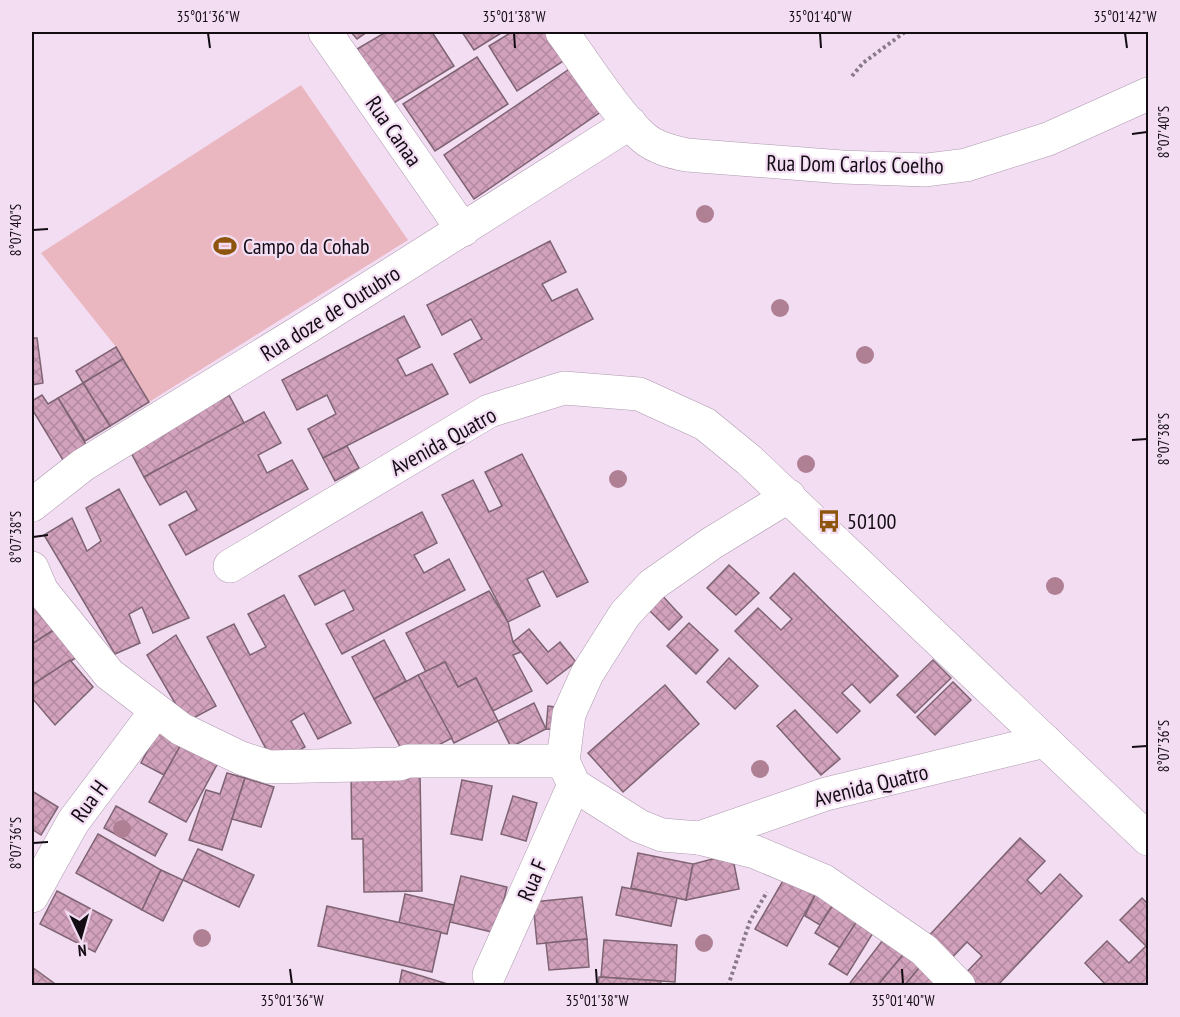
<svg xmlns="http://www.w3.org/2000/svg" width="1180" height="1017" font-family="'PT Sans Narrow',sans-serif">
	<style>
		.park { fill: #eab6c0 }
		.building { fill: url(#building-cross-hatch); stroke: #7e6472; stroke-width: 1.5 }
		.lines { fill: none; stroke-linecap: round; stroke-linejoin: round }
		.minor-casing { stroke: #ad99ae; stroke-width: 34 }
		.path { stroke: #897a89; stroke-width: 4; stroke-dasharray: 3 3; stroke-linecap: butt }
		.minor { stroke: #fff; stroke-width: 33 }
		.tree { fill: #af8094 }
		.ticks { fill: none; stroke: #130c13; stroke-width: 2 }
		.labels { text-anchor: middle; stroke-width: 4.5; stroke-linejoin: round; paint-order: stroke }
		.street-label { font-size: 22px; fill: #130c13; stroke: #f3ddf3 }
		.poi-label { font-size: 22px; fill: #130c13; stroke: #f3ddf3; text-anchor: start }
		.neatline { fill: none; stroke: #130c13; stroke-width: 2 }
		.ticks-label { font-size: 15px; text-anchor: middle; fill: #130c13 }
	</style>
	<defs>
		<pattern id="building-cross-hatch" width="8" height="8" patternUnits="userSpaceOnUse" patternTransform="scale(1.5)"><rect width="8" height="8" fill="#d2a1bc"/><path d="M0 0l8 8M0 8l8-8" fill="none" stroke="#b389a1"/></pattern>
	</defs>
	<rect width="100%" height="100%" fill="#f3ddf3"/>
	<polygon class="park" points="301,85 408,240 149,402 116,347 41,253"/>
	<g class="building">
		<polygon points="351,32 367,32 357,39"/>
		<polygon points="386,32 432,32 454,66 392,104 357,49"/>
		<polygon points="462,32 503,32 474,50"/>
		<polygon points="512,32 551,32 568,58 517,91 489,46"/>
		<polygon points="477,57 508,104 435,151 403,104"/>
		<polygon points="578,63 608,107 474,199 444,155"/>
		<polygon points="550,241 566,272 542,284 552,301 577,289 593,319 470,383 454,354 482,339 471,319 442,335 427,305"/>
		<polygon points="404,316 420,347 397,359 406,376 432,364 448,394 323,458 308,429 336,414 327,395 297,410 282,380"/>
		<polygon points="32,338 37,338 43,383 32,385"/>
		<polygon points="116,347 123,359 83,383 76,371"/>
		<polygon points="123,359 149,402 110,426 83,383"/>
		<polygon points="83,383 110,426 85,441 58,398"/>
		<polygon points="42,395 48,404 58,398 90,451 66,465 32,409 32,401"/>
		<polygon points="229,395 244,423 144,477 129,449"/>
		<polygon points="264,412 281,443 258,455 267,473 292,460 308,489 186,555 169,525 197,510 186,491 160,505 144,477"/>
		<polygon points="347,446 359,468 335,481 323,458"/>
		<polygon points="522,454 588,582 557,597 543,571 527,579 540,606 508,622 442,495 473,480 489,512 502,506 485,472"/>
		<polygon points="119,489 189,618 153,633 142,607 129,614 140,643 115,654 44,535 72,518 87,551 101,541 86,508"/>
		<polygon points="422,512 437,543 414,555 424,573 449,559 465,590 342,654 326,624 354,610 344,590 315,605 299,576"/>
		<polygon points="729,565 759,593 736,615 707,588"/>
		<polygon points="794,573 898,676 870,703 852,684 842,693 860,711 837,733 735,631 758,608 781,630 792,619 770,598"/>
		<polygon points="32,588 58,627 32,644"/>
		<polygon points="657,590 682,617 669,630 642,603"/>
		<polygon points="489,591 508,622 513,642 521,652 513,655 532,691 493,711 476,678 458,687 445,662 426,672 406,633"/>
		<polygon points="284,595 351,723 318,739 304,713 291,721 305,747 274,764 207,637 234,624 250,655 266,647 248,614"/>
		<polygon points="689,623 718,650 696,674 667,646"/>
		<polygon points="60,626 79,656 32,685 32,644"/>
		<polygon points="529,629 548,652 560,642 576,662 547,684 513,642"/>
		<polygon points="176,635 216,706 186,722 147,655"/>
		<polygon points="384,640 406,681 374,699 352,657"/>
		<polygon points="729,658 758,686 735,709 707,682"/>
		<polygon points="70,660 93,687 55,725 32,698 32,685"/>
		<polygon points="933,660 951,678 915,713 897,695"/>
		<polygon points="445,662 458,687 476,678 498,721 454,743 418,675"/>
		<polygon points="418,675 452,738 408,761 374,699"/>
		<polygon points="953,682 971,700 935,735 917,717"/>
		<polygon points="665,685 699,724 623,792 588,753"/>
		<polygon points="534,703 546,729 511,747 498,721"/>
		<polygon points="548,706 563,708 561,730 546,729"/>
		<polygon points="795,710 840,759 821,775 777,726"/>
		<polygon points="159,728 183,741 164,775 141,763"/>
		<polygon points="183,741 219,761 186,822 149,802"/>
		<polygon points="227,773 245,778 222,850 189,840 206,790 220,794"/>
		<polygon points="420,773 422,891 364,892 363,839 352,839 351,775"/>
		<polygon points="245,778 274,787 261,827 232,819"/>
		<polygon points="462,780 492,786 482,840 451,834"/>
		<polygon points="32,791 58,807 41,835 32,829"/>
		<polygon points="513,796 537,803 526,841 501,834"/>
		<polygon points="116,806 167,834 155,856 104,828"/>
		<polygon points="98,834 161,870 142,910 76,873"/>
		<polygon points="1020,838 1045,861 1027,880 1041,894 1060,874 1082,896 997,986 972,986 962,977 982,956 967,942 947,963 924,941"/>
		<polygon points="198,849 254,875 239,907 183,880"/>
		<polygon points="638,853 693,864 686,900 631,888"/>
		<polygon points="732,854 739,889 686,900 693,864"/>
		<polygon points="161,870 183,880 163,921 142,910"/>
		<polygon points="788,872 816,893 787,946 755,929"/>
		<polygon points="461,876 507,887 496,933 450,922"/>
		<polygon points="622,887 677,898 671,926 616,915"/>
		<polygon points="57,891 112,920 95,952 40,924"/>
		<polygon points="816,893 834,903 820,925 805,916"/>
		<polygon points="405,894 454,905 447,934 399,923"/>
		<polygon points="582,897 587,939 537,944 533,902"/>
		<polygon points="1142,898 1148,904 1148,986 1107,986 1085,963 1107,941 1129,963 1146,946 1120,920"/>
		<polygon points="834,903 859,918 840,948 815,933"/>
		<polygon points="327,906 441,932 432,972 318,946"/>
		<polygon points="859,918 876,928 847,975 829,964"/>
		<polygon points="886,936 906,951 878,986 854,986 850,983"/>
		<polygon points="587,939 589,967 549,970 546,943"/>
		<polygon points="604,940 677,945 675,982 601,977"/>
		<polygon points="906,951 924,962 904,986 877,986"/>
		<polygon points="924,962 942,986 904,986"/>
		<polygon points="32,967 58,986 32,986"/>
		<polygon points="402,970 454,986 399,986"/>
		<polygon points="599,977 661,981 660,986 598,986"/>
	</g>
	<g class="lines">
		<g class="minor-casing">
			<g id="minor">
				<polyline points="325,32 463,230"/>
				<path d="M562 32C584 62 617 115 644 138 656 148 672 152 687 155L842 167 926 170 966 165 1048 139 1148 94"/>
				<polyline points="789,496 712,543 652,585 625,614 587,674 569,714 563,761 574,785 639,826 662,835 699,838 826,794 1045,741"/>
				<polyline points="32,505 83,465 303,330 630,123"/>
				<polyline points="230,566 489,411 564,388 639,394 705,424 749,460 1148,839"/>
				<polyline points="32,568 42,591 109,674 181,729 241,758 269,767 399,764 408,761 563,761"/>
				<polyline points="699,838 755,852 824,881 924,950 959,986"/>
				<polyline points="32,896 73,822 156,711"/>
				<polyline points="489,975 574,785"/>
			</g>
		</g>
		<g class="path">
			<polyline points="852,76 863,63 905,32"/>
			<polyline points="728,986 750,921 767,892"/>
		</g>
		<use href="#minor" class="minor"/>
	</g>
	<g class="tree">
		<circle cx="705" cy="214" r="9"/>
		<circle cx="780" cy="308" r="9"/>
		<circle cx="865" cy="355" r="9"/>
		<circle cx="806" cy="464" r="9"/>
		<circle cx="618" cy="479" r="9"/>
		<circle cx="1055" cy="586" r="9"/>
		<circle cx="760" cy="769" r="9"/>
		<circle cx="122" cy="829" r="9"/>
		<circle cx="202" cy="938" r="9"/>
		<circle cx="704" cy="943" r="9"/>
	</g>
	<path class="ticks" d="M208 33 210 48M514 33 515 48M820 33 821 48M1125 33 1127 48M1132 134 1147 132M33 230 48 229M1132 440 1147 439M33 537 48 535M1132 747 1147 746M33 843 48 842M290 969 292 984M596 969 597 984M902 969 903 984"/>
	<defs>
		<g id="stadium-bare" transform="scale(1.8)"><path d="M0-5a6.5 5 0 1 0 0 10a6.5 5 0 1 0 0-10ZM-3.5-1.8h7v3.6h-7Z" fill="#8e550f" stroke="#f3ddf3" stroke-width="2.5" paint-order="stroke"/></g>
		<g id="bus-bare" transform="scale(1.8)"><path d="M-5-6H5V4H4V6H2V4H-2V6H-4V4H-5ZM-3.5-4V0h7V-4ZM-3.5 1.2v1.5H-2V1.2ZM2 1.2v1.5H3.5V1.2Z" fill="#8e550f" stroke="#f3ddf3" stroke-width="2.5" paint-order="stroke"/></g>
	</defs>
	<g fill-rule="evenodd">
		<use href="#stadium-bare" x="225" y="246"/>
		<use href="#bus-bare" x="829" y="521"/>
	</g>
	<g class="labels">
		<g class="street-label">
			<text transform="translate(394 131) rotate(55)" y="8">Rua Canaa</text>
			<text transform="translate(855 164) rotate(1)" y="8">Rua Dom Carlos Coelho</text>
			<text transform="translate(330 313) rotate(-32)" y="8">Rua doze de Outubro</text>
			<text transform="translate(443 441) rotate(-29)" y="8">Avenida Quatro</text>
			<text transform="translate(871 785) rotate(-14)" y="8">Avenida Quatro</text>
			<text transform="translate(89 801) rotate(-54)" y="8">Rua H</text>
			<text transform="translate(532 880) rotate(-67)" y="8">Rua F</text>
		</g>
		<g class="poi-label">
			<text x="243" y="254">Campo da Cohab</text>
			<text x="847" y="529">50100</text>
		</g>
	</g>
	<rect width="1180" height="1017" fill="none" stroke="#f3ddf3" stroke-width="66"/>
	<g transform="translate(81 936) rotate(175)" stroke="#f3ddf3" stroke-width="4.5" paint-order="stroke">
	<path d="M0-4.5L10 22L0 15L-10 22Z" fill="#130c13"/>
	<text y="-9" font-size="16" font-weight="bold" text-anchor="middle" fill="#130c13">N</text>
	</g>
	<rect x="33" y="33" width="1114" height="951" class="neatline"/>
	<g class="ticks-label">
		<text x="208" y="22">35°01'36"W</text>
		<text x="514" y="22">35°01'38"W</text>
		<text x="820" y="22">35°01'40"W</text>
		<text x="1125" y="22">35°01'42"W</text>
		<text transform="translate(1164 132) rotate(-90)" y="5">8°07'40"S</text>
		<text transform="translate(16 230) rotate(-90)" y="5">8°07'40"S</text>
		<text transform="translate(1164 439) rotate(-90)" y="5">8°07'38"S</text>
		<text transform="translate(16 537) rotate(-90)" y="5">8°07'38"S</text>
		<text transform="translate(1164 746) rotate(-90)" y="5">8°07'36"S</text>
		<text transform="translate(16 843) rotate(-90)" y="5">8°07'36"S</text>
		<text x="292" y="1006">35°01'36"W</text>
		<text x="597" y="1006">35°01'38"W</text>
		<text x="903" y="1006">35°01'40"W</text>
	</g>
</svg>
